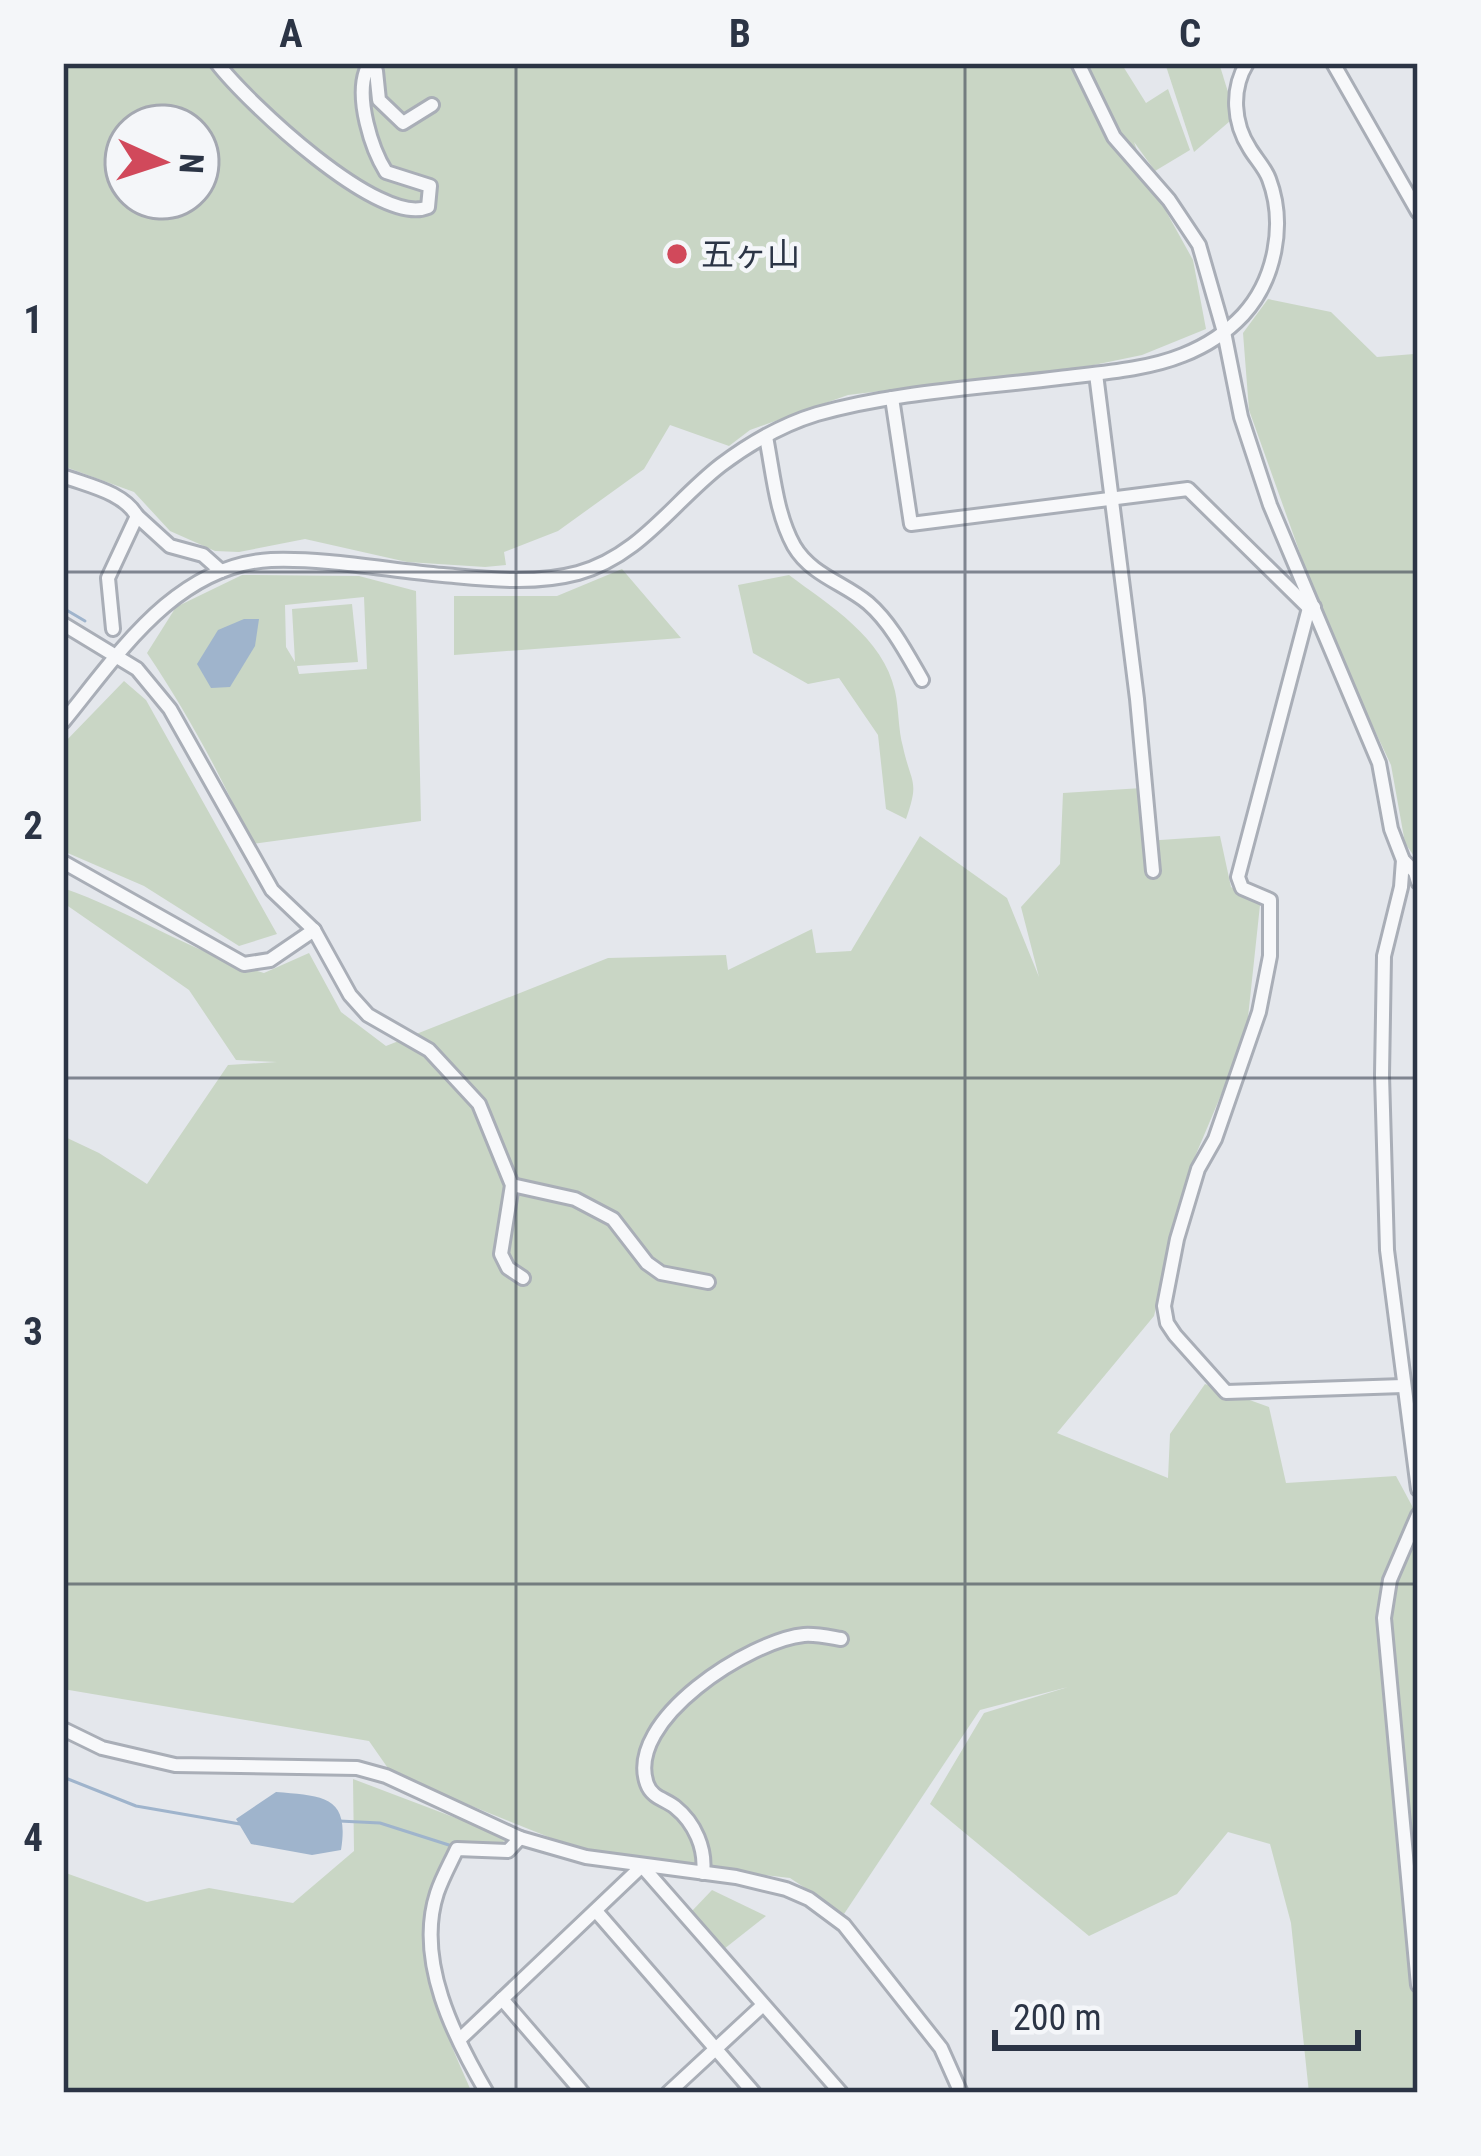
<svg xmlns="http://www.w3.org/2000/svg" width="1481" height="2156" font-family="'Roboto Condensed','Noto Sans JP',sans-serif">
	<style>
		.green { fill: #c9d6c5; fill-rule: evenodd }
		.water { fill: #9fb4cc }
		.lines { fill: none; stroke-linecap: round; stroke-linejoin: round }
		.stream { stroke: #9fb4cc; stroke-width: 3 }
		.minor-casing { stroke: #a9aeb7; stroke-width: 18 }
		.minor { stroke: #f7f8fa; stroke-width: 12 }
		.grid { fill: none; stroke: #2b3445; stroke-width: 3; stroke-opacity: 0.55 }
		.poi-dot { fill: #d1495b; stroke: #f4f6f9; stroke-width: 4.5 }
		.labels { text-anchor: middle; stroke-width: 9; stroke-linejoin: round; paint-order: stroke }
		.poi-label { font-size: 33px; fill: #2b3445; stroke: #f4f6f9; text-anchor: start }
		.neatline { fill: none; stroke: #2b3445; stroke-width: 4.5 }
		.grid-label { font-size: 39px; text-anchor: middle; font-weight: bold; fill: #2b3445 }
	</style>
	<rect width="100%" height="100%" fill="#e4e7ec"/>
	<g class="green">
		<path d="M63 63H1121L1146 103 1168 89 1190 150 1155 171 1134 142 1147 177 1193 260 1206 329 1142 355 1089 366 848 395 750 430 729 446 670 425 644 469 558 531 504 552 506 565 485 567 407 562 305 539 239 552 215 551 170 531 134 492 63 466ZM126 126H198V198H126Z"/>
		<polygon points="1165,63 1219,63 1228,92 1230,121 1194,152"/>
		<polygon points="1268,299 1331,312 1377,357 1414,354 1418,366 1418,862 1405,843 1391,765 1327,629 1249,410 1243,333"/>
		<polygon points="622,569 681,638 454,655 454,596 557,596"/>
		<path d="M242 575 359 576 416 591 421 821 252 844C222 777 188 714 147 653L176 607ZM364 597 367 669 299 674 297 666 358 662 352 604 292 609 295 662 286 647 285 605Z"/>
		<path d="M789 575C830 606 883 637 895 691 899 709 898 729 903 747 911 784 920 780 906 819L886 809 878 735 839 678 808 684 753 653 738 585Z"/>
		<polygon points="124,681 146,700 277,934 239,946 144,886 63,851 63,744"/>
		<path d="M1142 788 1145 841 1220 836 1231 887 1260 905 1246 1036 1191 1166 1154 1316 1057 1433 1168 1478 1170 1434 1205 1384 1269 1407 1286 1483 1396 1476 1418 1517V2093H1309L1291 1923 1270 1844 1228 1832 1177 1894 1089 1936 930 1804 984 1713 1068 1687 980 1710 844 1914 790 1878 631 1860 566 1844 392 1774 369 1741 63 1689V1136L99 1153 147 1184 228 1065 277 1062 236 1060 189 990 65 904 63 888C132 912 193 953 264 973L309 953 341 1012 386 1046 608 958 726 955 728 970 812 929 816 953 851 951 920 836 1007 898 1039 977 1021 907 1060 864 1063 793Z"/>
		<path d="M353 1779 511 1839 486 1848 452 1845C445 1861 435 1879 430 1896 412 1962 446 2034 472 2093H63V1872L147 1902 209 1888 293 1903 354 1851Z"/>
		<polygon points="712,1890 766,1916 724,1949 691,1912"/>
	</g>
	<g class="water">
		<polygon points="244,619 259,619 255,646 230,687 211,688 197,664 218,630"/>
		<path d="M276 1792C322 1796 350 1795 341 1850L312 1855 251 1844 236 1819Z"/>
	</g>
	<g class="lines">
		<g class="stream">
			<polyline points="63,608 85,621"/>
			<polyline points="63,1777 136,1806 240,1824"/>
			<polyline points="339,1821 380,1823 452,1846"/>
		</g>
		<g class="minor-casing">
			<g id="minor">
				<path d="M217 63C246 101 380 228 428 207L430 186 386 172C371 148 356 99 366 71H376L379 100 403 123 432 105"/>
				<polyline points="1078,63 1114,137 1169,200 1199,245 1224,332 1241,417 1270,505 1379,763 1391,829 1403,860 1415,872 1418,882"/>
				<polyline points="1333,63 1418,212"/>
				<polyline points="1096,374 1137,699 1153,871"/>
				<polyline points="892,398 911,524 1188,489 1309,608 1314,607"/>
				<path d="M766 437C773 472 776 514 794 546 811 575 844 583 868 603 891 623 907 654 922 680"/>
				<path d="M63 476C89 486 123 492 137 516L108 578 113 629"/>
				<polyline points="137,516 170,546 203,555 221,571"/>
				<polyline points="1309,608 1238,877 1242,888 1270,900 1270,956 1259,1012 1215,1139 1198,1169 1177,1239 1164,1306 1167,1323 1175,1335 1226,1392 1403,1386"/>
				<polyline points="63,624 137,669 170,709 272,890 314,930 350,995 368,1015 429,1050 479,1104 512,1185 501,1254 508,1268 523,1278"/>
				<path d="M63 722C118 655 175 565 271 560 327 558 387 570 443 575 488 579 533 585 578 573 640 556 673 502 721 465 749 444 784 424 817 414 895 392 978 388 1059 378 1099 373 1146 370 1183 355 1206 346 1227 332 1243 315 1275 280 1286 224 1269 179 1265 168 1256 159 1250 149 1233 123 1231 89 1247 63"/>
				<polyline points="1403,860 1401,887 1384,956 1382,1075 1387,1250 1418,1489"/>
				<polyline points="63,862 244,964 270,960 314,930"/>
				<polyline points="512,1185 575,1199 613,1219 647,1263 661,1273 708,1282"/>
				<polyline points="1418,1515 1390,1580 1384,1618 1418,1985"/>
				<polyline points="63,1729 102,1748 175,1765 357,1768 386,1776 520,1838 586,1857 736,1877 786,1889 809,1899 844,1925 941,2048 961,2093"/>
				<path d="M703 1873C706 1849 695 1823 675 1807 665 1799 652 1798 647 1784 624 1720 751 1640 804 1635 816 1634 829 1637 841 1639"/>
				<polyline points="596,1911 754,2093"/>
				<polyline points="502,1999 583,2093"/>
				<polyline points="460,2039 642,1866 841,2093"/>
				<path d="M487 2093C454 2037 415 1960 437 1893 442 1878 450 1864 457 1849L508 1851 520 1838"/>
				<polyline points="668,2093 763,2005"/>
			</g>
		</g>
		<use href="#minor" class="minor"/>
	</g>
	<path class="grid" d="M516 63V2093M965 63V2093M63 572H1418M63 1078H1418M63 1584H1418"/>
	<circle class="poi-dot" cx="677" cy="254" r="12"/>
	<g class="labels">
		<g class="poi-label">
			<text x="701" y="266">五ヶ山</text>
		</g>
	</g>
	<rect width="1481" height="2156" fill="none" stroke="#f4f6f9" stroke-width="132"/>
	<g transform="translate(162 162) rotate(93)"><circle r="57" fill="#f4f6f9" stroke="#a4a8b1" stroke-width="3"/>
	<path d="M0-9L21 45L0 30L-21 45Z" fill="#d1495b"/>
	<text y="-18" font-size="33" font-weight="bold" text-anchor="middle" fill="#2b3445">N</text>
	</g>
	<path d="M995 2030v18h363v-18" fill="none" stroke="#2b3445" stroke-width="6"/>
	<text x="1013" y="2030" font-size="36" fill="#2b3445" stroke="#f4f6f9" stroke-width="9" paint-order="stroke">200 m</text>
	<rect x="66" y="66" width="1349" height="2024" class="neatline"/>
	<g class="grid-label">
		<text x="291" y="47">A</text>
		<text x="740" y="47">B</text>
		<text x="1190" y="47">C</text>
		<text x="33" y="333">1</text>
		<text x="33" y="839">2</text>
		<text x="33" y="1345">3</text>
		<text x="33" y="1851">4</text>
	</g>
</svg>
